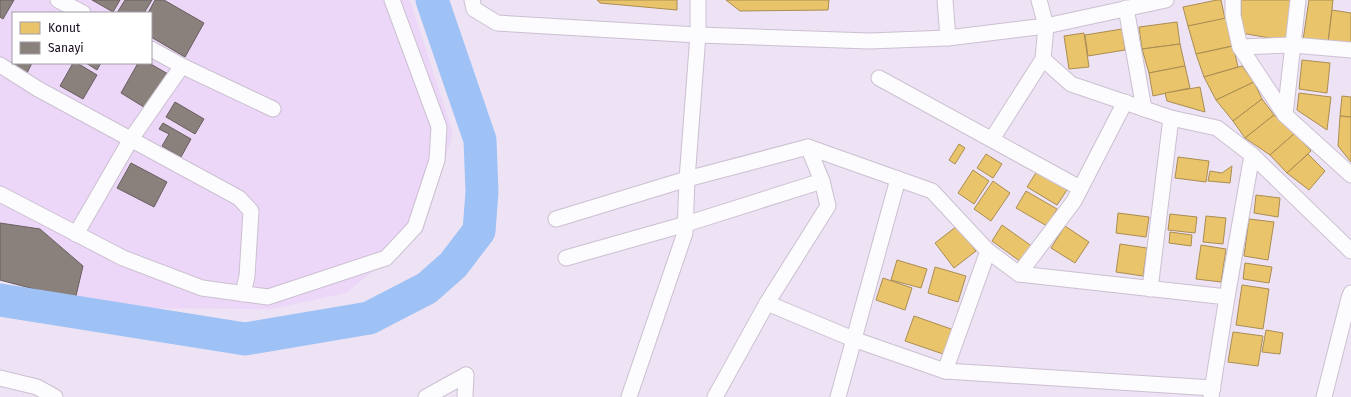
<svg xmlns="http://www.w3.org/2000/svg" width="1351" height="397" font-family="'Fira Sans',sans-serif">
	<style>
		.built { fill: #ecd7f8; fill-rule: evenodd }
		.homes { fill: #e9c46a; stroke: #aa8d53 }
		.industry { fill: #8a817c; stroke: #685e60 }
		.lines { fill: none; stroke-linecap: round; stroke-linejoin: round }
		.river { stroke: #9ec2f5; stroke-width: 33 }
		.minor-casing { stroke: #cbc0d1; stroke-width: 17 }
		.minor { stroke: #fcfbfd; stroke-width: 15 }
	</style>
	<rect width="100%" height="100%" fill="#eee3f4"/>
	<path class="built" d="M0 0H410L453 133 423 231 346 293 272 309 114 308 0 277ZM13 13H151V63H13Z"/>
	<g class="homes">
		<polygon points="597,0 677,0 677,10 600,3"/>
		<polygon points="726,0 829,0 828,10 740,11"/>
		<polygon points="1217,0 1221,0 1225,19 1188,26 1183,7"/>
		<polygon points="1241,0 1292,0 1287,41 1241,33"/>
		<polygon points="1309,0 1333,0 1328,43 1303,40"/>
		<polygon points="1332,10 1351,13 1351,46 1328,43"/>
		<polygon points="1226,18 1232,46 1196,54 1188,26"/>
		<polygon points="1177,22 1180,44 1142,49 1139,27"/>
		<polygon points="1122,29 1125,50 1088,56 1085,35"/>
		<polygon points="1084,33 1089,67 1069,69 1064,36"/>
		<polygon points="1180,44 1185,66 1149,73 1142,49"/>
		<polygon points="1233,46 1238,67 1204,77 1196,54"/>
		<polygon points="1302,60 1330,63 1327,93 1299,89"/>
		<polygon points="1185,66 1190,88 1153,96 1149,73"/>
		<polygon points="1242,66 1254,82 1216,100 1204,77"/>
		<polygon points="1254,82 1262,99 1233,121 1216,100"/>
		<polygon points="1200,87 1205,112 1167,101 1165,93"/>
		<polygon points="1299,93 1331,97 1327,130 1297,110"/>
		<polygon points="1342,96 1351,97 1351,117 1340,116"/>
		<polygon points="1262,99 1274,115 1245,138 1233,121"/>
		<polygon points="1274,115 1295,133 1270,155 1245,138"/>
		<polygon points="1340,116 1351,117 1351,162 1338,146"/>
		<polygon points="1295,133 1311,151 1287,173 1270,155"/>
		<polygon points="959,144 965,148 955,164 949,160"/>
		<polygon points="986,154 1002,164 993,178 977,168"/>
		<polygon points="1308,154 1325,171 1309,190 1287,173"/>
		<polygon points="1178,157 1209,161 1206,182 1175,178"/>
		<polygon points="1232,166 1230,183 1208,181 1210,171 1222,173"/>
		<polygon points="973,170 989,181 974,204 958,193"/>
		<polygon points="1037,171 1067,190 1057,205 1027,187"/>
		<polygon points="993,181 1010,193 991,221 974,209"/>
		<polygon points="1026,191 1057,209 1047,226 1016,208"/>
		<polygon points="1256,195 1280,198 1278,217 1254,213"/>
		<polygon points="1118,213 1149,217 1146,237 1116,233"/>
		<polygon points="1170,214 1197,217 1195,233 1168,230"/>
		<polygon points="1206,216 1226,218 1223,244 1203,242"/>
		<polygon points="1249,219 1274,222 1268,260 1244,256"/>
		<polygon points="1002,225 1033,247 1021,262 992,241"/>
		<polygon points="957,226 976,251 954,268 935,243"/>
		<polygon points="1065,226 1089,242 1075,263 1051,248"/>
		<polygon points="1170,232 1192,235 1191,246 1169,243"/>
		<polygon points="1120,244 1147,248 1143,276 1116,272"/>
		<polygon points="1201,245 1226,249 1221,282 1196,279"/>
		<polygon points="897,260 927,269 921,288 891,280"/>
		<polygon points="1245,263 1272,267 1269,283 1243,279"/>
		<polygon points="935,267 966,276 958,302 928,293"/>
		<polygon points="883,278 912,288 905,310 876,300"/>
		<polygon points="1242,285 1269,289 1263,329 1236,325"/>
		<polygon points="914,316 954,330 946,355 905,341"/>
		<polygon points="1266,330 1283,333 1280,354 1262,352"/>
		<polygon points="1233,332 1263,336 1258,366 1228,362"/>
	</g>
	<g class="industry">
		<polygon points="0,0 14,0 3,19 0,17"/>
		<polygon points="92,0 120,0 113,12"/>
		<polygon points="125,0 152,0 144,13 117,13"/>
		<polygon points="155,0 164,0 204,23 185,57 151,37 151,13 148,13"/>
		<polygon points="13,60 13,63 32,63 26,75 10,66"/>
		<polygon points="73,63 77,63 97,75 83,99 60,86"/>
		<polygon points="86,63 101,63 97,70"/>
		<polygon points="138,63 149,63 168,74 147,109 121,93"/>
		<polygon points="175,102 204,119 195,134 166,117"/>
		<polygon points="163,123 191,139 181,157 162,146 169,134 159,129"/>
		<polygon points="131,163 167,182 154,207 117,188"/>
		<polygon points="0,223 40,229 83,266 75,300 0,280"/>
	</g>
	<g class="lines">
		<polyline class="river" points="0,300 245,339 369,318 427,288 453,265 479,231 482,192 480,140 432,0"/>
		<g class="minor-casing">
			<g id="minor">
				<polyline points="58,0 83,13"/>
				<polyline points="472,0 474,9 497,23 698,35 869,41 948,38 1046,26 1166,0"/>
				<polyline points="945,0 948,38"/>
				<polyline points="1039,0 1046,26 1043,59 1071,84 1171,118 1217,128 1252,155 1351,251"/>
				<polyline points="1233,0 1233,16 1240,47 1285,115 1351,175"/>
				<polyline points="1126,8 1144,109"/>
				<polyline points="1240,47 1293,45 1351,50"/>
				<polyline points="151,49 182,66 273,109"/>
				<polyline points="0,65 38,89 239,198 251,211 247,276 243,294"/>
				<polyline points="879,78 1080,188"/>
				<polyline points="1285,115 1298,0"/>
				<polyline points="992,139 1043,59"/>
				<polyline points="0,194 123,258 202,288 268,297 386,258 415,227 437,160 439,127 392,0"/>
				<polyline points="556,219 687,179 808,147 932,191 988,251 1019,274 1227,297 1211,397"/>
				<polyline points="76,234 131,139 182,66"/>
				<polyline points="566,258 686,224 822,181"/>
				<polyline points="1019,274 1074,201 1125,102"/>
				<polyline points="1150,289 1171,118"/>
				<polyline points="1227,297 1252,155"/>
				<polyline points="767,303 853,339 945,371 1213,388"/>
				<polyline points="945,371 988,251"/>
				<polyline points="0,378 37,387 55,397"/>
				<polyline points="426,397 466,375"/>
				<polyline points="465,397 466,375"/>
				<polyline points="629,397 685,233 687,179 698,35 698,0"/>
				<polyline points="715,397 767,303 828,206 822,181 808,147"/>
				<polyline points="838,397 898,179"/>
				<polyline points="1324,397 1349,298 1351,293"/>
			</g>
		</g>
		<use href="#minor" class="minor"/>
	</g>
	<rect x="12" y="12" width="140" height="52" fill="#ffffff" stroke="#a29ea5"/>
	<rect x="20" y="22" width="20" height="12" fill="#e9c46a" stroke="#a29ea5"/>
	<text x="48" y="32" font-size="12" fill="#170c1e">Konut</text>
	<rect x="20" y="42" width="20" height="12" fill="#8a817c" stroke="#a29ea5"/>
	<text x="48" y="52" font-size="12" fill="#170c1e">Sanayi</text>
</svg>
